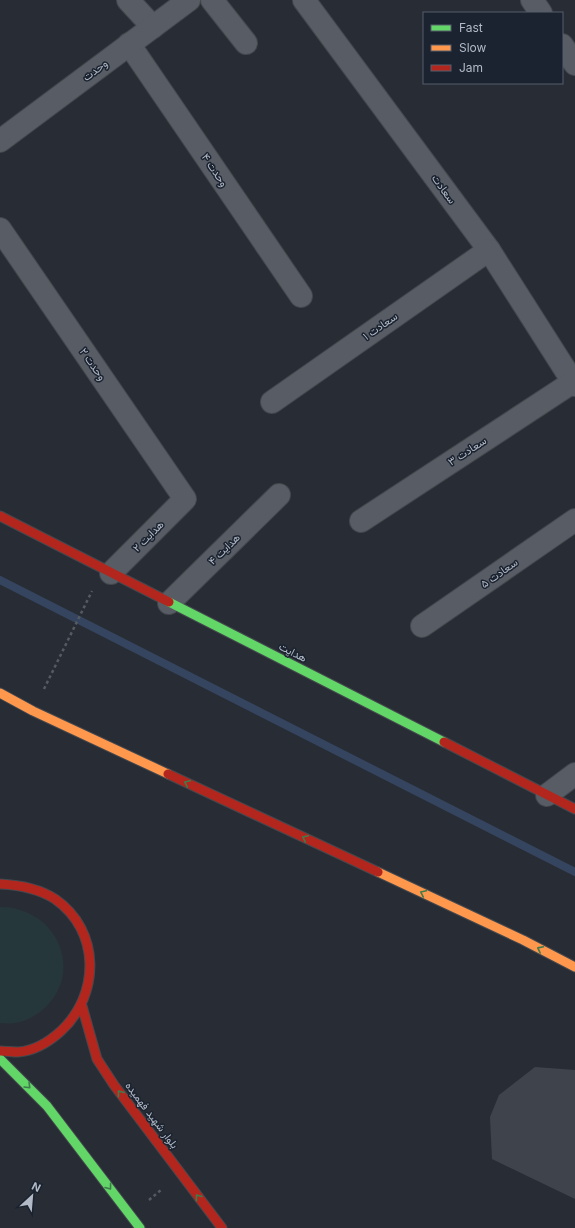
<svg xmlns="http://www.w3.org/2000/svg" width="575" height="1228" font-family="Inter,Vazirmatn,sans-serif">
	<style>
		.green { fill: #25373b }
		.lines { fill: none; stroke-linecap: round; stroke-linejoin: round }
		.stream { stroke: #35455f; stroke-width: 8 }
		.building { fill: #3f444c }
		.street-casing { stroke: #44484e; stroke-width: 24 }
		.fast-casing { stroke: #44484e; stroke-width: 11 }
		.slow-casing { stroke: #44484e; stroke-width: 11 }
		.jam-casing { stroke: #44484e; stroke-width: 11 }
		.path { stroke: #555b61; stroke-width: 2.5; stroke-dasharray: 3 3; stroke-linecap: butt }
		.street { stroke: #585c64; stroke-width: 22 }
		.fast { stroke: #63d668; stroke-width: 9 }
		.slow { stroke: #ff974d; stroke-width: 9 }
		.jam { stroke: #b3261e; stroke-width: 9 }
		.oneway { stroke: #3f7c4c }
		.labels { text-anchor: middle; stroke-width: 3; stroke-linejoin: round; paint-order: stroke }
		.street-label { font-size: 11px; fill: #b2b9c7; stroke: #1b2330 }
	</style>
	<rect width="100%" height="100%" fill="#282d35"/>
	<path class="green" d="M0 907C58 907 87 975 40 1012 33 1017 24 1022 15 1023 10 1024 5 1023 0 1023Z"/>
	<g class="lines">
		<polyline class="stream" points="0,580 575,872"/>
	</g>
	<polygon class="building" points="535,1067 575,1070 575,1199 492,1159 490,1117 499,1095"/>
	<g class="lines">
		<g class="street-casing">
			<g id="street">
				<polyline points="128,0 153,27"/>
				<polyline points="212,0 246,43"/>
				<polyline points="304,0 489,250 575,385"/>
				<polyline points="532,0 541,13"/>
				<polyline points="129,44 301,296"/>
				<polyline points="562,45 575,64"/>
				<polyline points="0,141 189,0"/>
				<polyline points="0,229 185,499 111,573"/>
				<polyline points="272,402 489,250"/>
				<polyline points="361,521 573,382"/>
				<polyline points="169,603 279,495"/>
				<polyline points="422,626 575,520"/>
				<polyline points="547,795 575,774"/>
			</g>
		</g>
		<g class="fast-casing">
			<g id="fast">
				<polyline points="169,602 444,742"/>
				<polyline points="0,1059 47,1106 140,1228"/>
			</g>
		</g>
		<g class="slow-casing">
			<g id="slow">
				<polyline points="0,693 33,711 168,774"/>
				<polyline points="378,872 523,940 575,967"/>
			</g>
		</g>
		<g class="jam-casing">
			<g id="jam">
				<polyline points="0,516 169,602"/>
				<polyline points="444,742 575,809"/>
				<polyline points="168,774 378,872"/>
				<path d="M0 884C19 885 38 888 55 899 101 931 100 995 61 1031 50 1041 34 1051 18 1052 12 1052 6 1051 0 1051"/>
				<polyline points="82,1006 97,1059 114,1085 222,1228"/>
			</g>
		</g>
		<g class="path">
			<polyline points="44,689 92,591"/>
			<polyline points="149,1200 161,1190"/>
		</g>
		<use href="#street" class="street"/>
		<use href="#fast" class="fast"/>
		<use href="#slow" class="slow"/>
		<use href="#jam" class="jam"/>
	</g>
	<defs><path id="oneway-chevron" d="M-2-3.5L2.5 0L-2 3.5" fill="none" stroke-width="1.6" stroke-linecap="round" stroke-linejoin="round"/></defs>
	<g class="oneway">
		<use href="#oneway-chevron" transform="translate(187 783) rotate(-155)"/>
		<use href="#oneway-chevron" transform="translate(305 838) rotate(-155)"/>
		<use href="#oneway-chevron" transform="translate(423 893) rotate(-155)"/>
		<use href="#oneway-chevron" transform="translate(540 949) rotate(-153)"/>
		<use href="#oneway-chevron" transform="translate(28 1086) rotate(45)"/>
		<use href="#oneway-chevron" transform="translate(120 1093) rotate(-127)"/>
		<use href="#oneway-chevron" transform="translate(109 1187) rotate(53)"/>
		<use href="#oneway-chevron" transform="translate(198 1197) rotate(-127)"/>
	</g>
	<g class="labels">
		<g class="street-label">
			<text transform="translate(95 70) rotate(-37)" y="4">وحدت</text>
			<text transform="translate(215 170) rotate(56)" y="4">وحدت ۴</text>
			<text transform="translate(444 189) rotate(54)" y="4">سعادت</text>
			<text transform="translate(380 326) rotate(-35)" y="4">سعادت ۱</text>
			<text transform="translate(93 364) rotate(55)" y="4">وحدت ۲</text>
			<text transform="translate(467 451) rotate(-33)" y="4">سعادت ۳</text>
			<text transform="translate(148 536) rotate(-45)" y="4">هدایت ۲</text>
			<text transform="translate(224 549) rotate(-44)" y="4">هدایت ۴</text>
			<text transform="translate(499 573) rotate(-35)" y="4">سعادت ۵</text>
			<text transform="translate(293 652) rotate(27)" y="4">هدایت</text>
			<text transform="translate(152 1115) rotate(53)" y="4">بلوار شهید فهمیده</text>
		</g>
	</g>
	<rect x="423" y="12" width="140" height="72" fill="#1b2330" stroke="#575f6c"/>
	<rect x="431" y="25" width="20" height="6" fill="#63d668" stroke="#575f6c"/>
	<text x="459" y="32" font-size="12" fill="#b2b9c7">Fast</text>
	<rect x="431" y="45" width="20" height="6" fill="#ff974d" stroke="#575f6c"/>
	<text x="459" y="52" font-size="12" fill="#b2b9c7">Slow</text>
	<rect x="431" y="65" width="20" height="6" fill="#b3261e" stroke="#575f6c"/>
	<text x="459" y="72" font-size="12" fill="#b2b9c7">Jam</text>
	<g transform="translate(32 1196) rotate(26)" stroke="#1b2330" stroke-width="3" paint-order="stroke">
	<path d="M0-3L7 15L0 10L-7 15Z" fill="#b2b9c7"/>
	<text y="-6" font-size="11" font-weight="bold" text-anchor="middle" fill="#b2b9c7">N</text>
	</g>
</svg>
